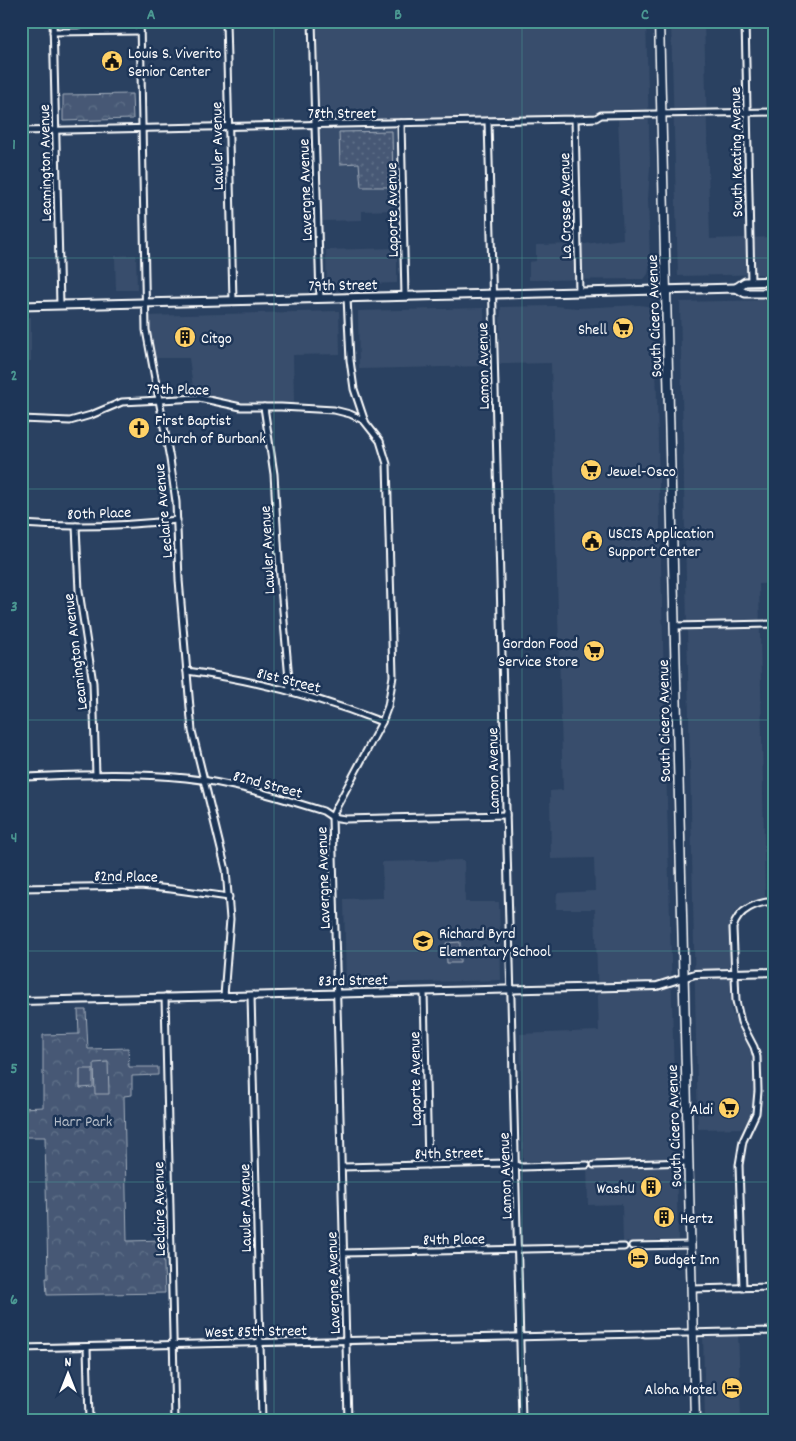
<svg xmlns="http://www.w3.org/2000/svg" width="796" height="1441" font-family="Dekko,sans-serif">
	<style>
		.built { fill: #394e6c }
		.grass { fill: url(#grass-dots); stroke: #a2acba }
		.park { fill: url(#park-crowns); stroke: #a2acba }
		.pitch { fill: #465975; stroke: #a2acba }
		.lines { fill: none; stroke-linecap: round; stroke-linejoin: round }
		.minor-casing { stroke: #fff; stroke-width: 9 }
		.tertiary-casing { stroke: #fff; stroke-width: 10 }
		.secondary-casing { stroke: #fff; stroke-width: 11 }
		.primary-casing { stroke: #fff; stroke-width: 11 }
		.minor { stroke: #1d3557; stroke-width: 5 }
		.tertiary { stroke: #1d3557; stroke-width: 6 }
		.secondary { stroke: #1d3557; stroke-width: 7 }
		.primary { stroke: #1d3557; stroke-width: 8 }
		.grid { fill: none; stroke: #4b9892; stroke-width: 1; stroke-opacity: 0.55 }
		.labels { text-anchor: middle; stroke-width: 5; stroke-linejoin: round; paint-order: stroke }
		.poi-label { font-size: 16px; fill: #fff; stroke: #1d3557; text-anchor: start }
		.street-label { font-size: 16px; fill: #fff; stroke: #1d3557 }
		.park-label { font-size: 16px; fill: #b5bdc8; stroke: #1d3557 }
		.neatline { fill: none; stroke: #4b9892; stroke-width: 2 }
		.grid-label { font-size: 16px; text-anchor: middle; font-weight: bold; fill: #4b9892 }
	</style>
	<defs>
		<pattern id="grass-dots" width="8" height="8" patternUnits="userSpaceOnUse" patternTransform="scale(1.25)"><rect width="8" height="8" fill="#465975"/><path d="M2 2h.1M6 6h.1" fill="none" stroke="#62728a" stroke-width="1.8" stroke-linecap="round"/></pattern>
		<pattern id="park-crowns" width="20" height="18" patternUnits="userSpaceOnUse" patternTransform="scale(1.25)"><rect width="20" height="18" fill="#465975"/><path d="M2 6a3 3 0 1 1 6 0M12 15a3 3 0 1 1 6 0" fill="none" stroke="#62728a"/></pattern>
	</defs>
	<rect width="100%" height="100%" fill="#2a4161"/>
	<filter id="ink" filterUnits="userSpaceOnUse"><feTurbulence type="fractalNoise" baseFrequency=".02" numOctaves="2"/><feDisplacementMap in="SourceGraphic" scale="10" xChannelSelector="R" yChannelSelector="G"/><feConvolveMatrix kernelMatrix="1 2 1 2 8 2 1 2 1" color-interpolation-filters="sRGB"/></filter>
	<g filter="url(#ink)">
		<g class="built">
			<polygon points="317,21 646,21 650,167 648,199 650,263 648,274 644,279 639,279 529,280 529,262 536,261 536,245 585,244 623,239 618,116 493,118 320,124"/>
			<polygon points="671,21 704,21 710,239 775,237 775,274 678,276"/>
			<polygon points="397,126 395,210 362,211 362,220 322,221 320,128"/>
			<polygon points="397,248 397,283 327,285 326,250"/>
			<polygon points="136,255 137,290 116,290 115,256"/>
			<polygon points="775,300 775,583 759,584 765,897 742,905 733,914 729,923 731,1010 751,1053 754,1097 750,1115 743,1128 698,1129 680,302"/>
			<polygon points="639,305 647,306 651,309 655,324 678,1240 623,1242 622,1204 588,1205 587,1160 523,1162 520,1034 599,1031 595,909 556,909 557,893 595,891 594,858 551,859 550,791 563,790 551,363 498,364 501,307 554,306 578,308"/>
			<polygon points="484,308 485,366 359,369 358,311"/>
			<polygon points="339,311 340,354 293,355 294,404 238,403 194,394 189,358 155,358 147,322 147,316"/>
			<polygon points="31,317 31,361 21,361 21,318"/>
			<polygon points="464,860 465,902 499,902 501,980 346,984 344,899 383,898 382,862"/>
			<polygon points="738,1331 741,1420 705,1420 703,1332"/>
		</g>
		<polygon class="grass" points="392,131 393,187 361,187 359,163 340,164 339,132"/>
		<g class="park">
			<polygon points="132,94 133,119 63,121 63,95"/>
			<polygon points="460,942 460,963 447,963 446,943"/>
			<polygon points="78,1010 86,1010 88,1049 128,1048 129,1067 158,1067 158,1075 132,1076 132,1095 124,1096 127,1241 163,1240 165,1293 47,1295 46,1278 48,1278 45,1137 21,1137 21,1108 43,1107 43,1035 79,1034"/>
		</g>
		<g class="pitch">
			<polygon points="108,1062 109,1094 95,1094 94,1063"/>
			<polygon points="80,1069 93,1069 93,1087 80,1088"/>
		</g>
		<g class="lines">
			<g class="minor-casing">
				<g id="minor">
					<polyline points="53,21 60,305"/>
					<polyline points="140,21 146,330 170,459 176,502 179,580 192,731 226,870 230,919 224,996"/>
					<polyline points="226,21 233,300"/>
					<polyline points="312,21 320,298"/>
					<polyline points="745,21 751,282"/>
					<polyline points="53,32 140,31"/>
					<polyline points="575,119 579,292"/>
					<polyline points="488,121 522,1420"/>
					<polyline points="401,123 405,296"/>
					<polyline points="21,131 575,119 596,118 601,115 775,112"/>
					<polyline points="347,297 350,360 354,389 365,422 380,441 387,464 393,676 388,706 382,722 336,808 332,817 348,1420"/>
					<polyline points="264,407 274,474 280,576 290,691"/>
					<polyline points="21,419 70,421 91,415 122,402 199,398 241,407 281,407 334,410 350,414 365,421"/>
					<path d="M21 524C73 528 125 526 177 520"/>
					<polyline points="76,526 79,591 93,683 96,775"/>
					<polyline points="674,626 775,624"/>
					<path d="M187 671C254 680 319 697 382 722"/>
					<path d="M21 777C76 775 131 772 186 778 233 783 278 797 323 811L332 817 345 819 506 815"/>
					<polyline points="21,888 140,886 171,889 229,897"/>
					<polyline points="424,992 428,1165"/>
					<polyline points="251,996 262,1420"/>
					<polyline points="165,997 175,1420"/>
					<polyline points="594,1165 688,1162"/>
					<polyline points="342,1167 506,1163 522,1167 587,1165"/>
					<polyline points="632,1246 690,1245"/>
					<polyline points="344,1253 624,1247"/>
					<path d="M743 1288 739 1165 743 1141 756 1113 758 1091 757 1057 754 1047 741 1022 736 1001 733 928C738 909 757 902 775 901"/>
					<polyline points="692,1289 775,1287"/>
					<polyline points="645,1334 775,1331"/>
					<polyline points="87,1347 89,1420"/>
					<polyline points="21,1348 641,1334"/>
				</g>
			</g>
			<g class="tertiary-casing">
				<polyline id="tertiary" points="21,1001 657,986 695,974 775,972"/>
			</g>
			<g class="secondary-casing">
				<g id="secondary">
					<polyline points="736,288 745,282 775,281"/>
					<polyline points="21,306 736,288 745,293 775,293"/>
				</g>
			</g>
			<g class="primary-casing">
				<polyline id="primary" points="659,21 695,1420"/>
			</g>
			<use href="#minor" class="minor"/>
			<use href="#tertiary" class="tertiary"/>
			<use href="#secondary" class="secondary"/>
			<use href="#primary" class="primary"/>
		</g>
	</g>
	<path class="grid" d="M274 21V1420M522 21V1420M21 258H775M21 489H775M21 720H775M21 951H775M21 1182H775"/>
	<defs>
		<g id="civic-disc" transform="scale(1.125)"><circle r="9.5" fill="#ffd166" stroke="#1d3557"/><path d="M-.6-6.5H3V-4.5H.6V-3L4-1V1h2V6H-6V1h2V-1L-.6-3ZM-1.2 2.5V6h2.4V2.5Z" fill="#111"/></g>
		<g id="supermarket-disc" transform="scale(1.125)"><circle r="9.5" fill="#ffd166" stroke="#1d3557"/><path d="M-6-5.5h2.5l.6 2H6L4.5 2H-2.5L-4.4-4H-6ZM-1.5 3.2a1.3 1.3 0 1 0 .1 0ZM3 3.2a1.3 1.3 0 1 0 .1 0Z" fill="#111"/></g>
		<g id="building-disc" transform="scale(1.125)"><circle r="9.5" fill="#ffd166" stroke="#1d3557"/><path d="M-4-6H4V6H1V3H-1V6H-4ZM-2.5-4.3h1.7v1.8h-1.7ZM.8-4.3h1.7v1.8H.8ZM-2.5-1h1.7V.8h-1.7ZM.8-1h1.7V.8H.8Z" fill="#111"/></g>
		<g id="church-disc" transform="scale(1.125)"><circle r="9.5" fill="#ffd166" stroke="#1d3557"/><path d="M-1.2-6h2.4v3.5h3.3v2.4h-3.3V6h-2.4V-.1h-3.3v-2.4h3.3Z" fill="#111"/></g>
		<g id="school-disc" transform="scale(1.125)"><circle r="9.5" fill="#ffd166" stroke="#1d3557"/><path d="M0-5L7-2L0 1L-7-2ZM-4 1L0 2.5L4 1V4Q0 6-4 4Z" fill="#111"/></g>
		<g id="hotel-disc" transform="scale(1.125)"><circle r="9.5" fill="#ffd166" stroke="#1d3557"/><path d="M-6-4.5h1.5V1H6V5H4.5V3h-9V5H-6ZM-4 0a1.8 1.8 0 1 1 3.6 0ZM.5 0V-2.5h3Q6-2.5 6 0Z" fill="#111"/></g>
	</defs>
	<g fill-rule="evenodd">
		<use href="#civic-disc" x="112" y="61"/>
		<use href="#supermarket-disc" x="623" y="328"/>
		<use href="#building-disc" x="185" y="337"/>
		<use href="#church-disc" x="139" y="428"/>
		<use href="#supermarket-disc" x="591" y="470"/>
		<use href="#civic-disc" x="592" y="541"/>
		<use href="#supermarket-disc" x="594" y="651"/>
		<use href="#school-disc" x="423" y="941"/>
		<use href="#supermarket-disc" x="729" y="1108"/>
		<use href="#building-disc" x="651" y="1187"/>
		<use href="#building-disc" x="664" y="1217"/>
		<use href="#hotel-disc" x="638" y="1258"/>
		<use href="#hotel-disc" x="732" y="1388"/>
	</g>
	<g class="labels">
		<g class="poi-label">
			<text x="128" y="58">Louis S. Viverito<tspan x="128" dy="18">Senior Center</tspan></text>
			<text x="607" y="334" text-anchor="end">Shell</text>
			<text x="201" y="343">Citgo</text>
			<text x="155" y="425">First Baptist<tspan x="155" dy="18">Church of Burbank</tspan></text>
			<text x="607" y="476">Jewel-Osco</text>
			<text x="608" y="538">USCIS Application<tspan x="608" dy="18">Support Center</tspan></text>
			<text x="578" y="648" text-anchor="end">Gordon Food<tspan x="578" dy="18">Service Store</tspan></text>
			<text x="439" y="938">Richard Byrd<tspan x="439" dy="18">Elementary School</tspan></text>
			<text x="713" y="1114" text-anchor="end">Aldi</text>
			<text x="635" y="1193" text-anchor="end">WashU</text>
			<text x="680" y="1223">Hertz</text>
			<text x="654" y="1264">Budget Inn</text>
			<text x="716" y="1394" text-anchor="end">Aloha Motel</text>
		</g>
		<g class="street-label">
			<text x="342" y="118">78th Street</text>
			<text transform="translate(216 146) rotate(-91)" y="6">Lawler Avenue</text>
			<text transform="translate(735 152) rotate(-91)" y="6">South Keating Avenue</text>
			<text transform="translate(44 163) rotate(-91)" y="6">Leamington Avenue</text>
			<text transform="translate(304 190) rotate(-92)" y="6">Lavergne Avenue</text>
			<text transform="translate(564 206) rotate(-91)" y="6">La Crosse Avenue</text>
			<text transform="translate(391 210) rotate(-91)" y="6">Laporte Avenue</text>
			<text transform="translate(343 284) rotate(-1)" y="6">79th Street</text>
			<text transform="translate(653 316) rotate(-92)" y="6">South Cicero Avenue</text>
			<text transform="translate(482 366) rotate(-91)" y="6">Lamon Avenue</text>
			<text transform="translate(178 388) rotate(1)" y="6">79th Place</text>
			<text transform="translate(162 511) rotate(-95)" y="6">Leclaire Avenue</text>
			<text transform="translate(99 512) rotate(-2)" y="6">80th Place</text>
			<text transform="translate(266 550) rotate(-93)" y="6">Lawler Avenue</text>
			<text transform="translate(74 652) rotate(-97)" y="6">Leamington Avenue</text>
			<text transform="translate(289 679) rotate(14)" y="6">81st Street</text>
			<text transform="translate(663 721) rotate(-91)" y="6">South Cicero Avenue</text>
			<text transform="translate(492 771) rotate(-91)" y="6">Lamon Avenue</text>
			<text transform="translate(268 783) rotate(15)" y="6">82nd Street</text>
			<text transform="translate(126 875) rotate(1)" y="6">82nd Place</text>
			<text transform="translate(322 878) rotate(-92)" y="6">Lavergne Avenue</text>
			<text transform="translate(353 979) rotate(-1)" y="6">83rd Street</text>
			<text transform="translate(414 1079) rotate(-91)" y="6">Laporte Avenue</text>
			<text transform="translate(673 1126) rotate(-92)" y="6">South Cicero Avenue</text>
			<text transform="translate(449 1152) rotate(-1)" y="6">84th Street</text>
			<text transform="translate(504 1176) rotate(-92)" y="6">Lamon Avenue</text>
			<text transform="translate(244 1208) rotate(-91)" y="6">Lawler Avenue</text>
			<text transform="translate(158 1209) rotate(-91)" y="6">Leclaire Avenue</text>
			<text transform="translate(454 1238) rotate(-1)" y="6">84th Place</text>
			<text transform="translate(332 1283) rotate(-92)" y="6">Lavergne Avenue</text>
			<text transform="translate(256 1330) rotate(-1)" y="6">West 85th Street</text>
		</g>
		<g class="park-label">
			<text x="83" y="1126">Harr Park</text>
		</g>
	</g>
	<rect width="796" height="1441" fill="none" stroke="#1d3557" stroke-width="55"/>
	<g transform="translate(68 1374)" stroke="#1d3557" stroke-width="4" paint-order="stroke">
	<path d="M0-4L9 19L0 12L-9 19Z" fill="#ffffff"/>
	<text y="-8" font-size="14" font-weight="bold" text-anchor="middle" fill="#ffffff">N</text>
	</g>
	<rect x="28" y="28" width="740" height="1386" class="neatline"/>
	<g class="grid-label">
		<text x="151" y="19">A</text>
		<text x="398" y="19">B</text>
		<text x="645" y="19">C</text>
		<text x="14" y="149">1</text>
		<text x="14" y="380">2</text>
		<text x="14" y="611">3</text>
		<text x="14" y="842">4</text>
		<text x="14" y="1073">5</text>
		<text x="14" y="1304">6</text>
	</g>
</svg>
